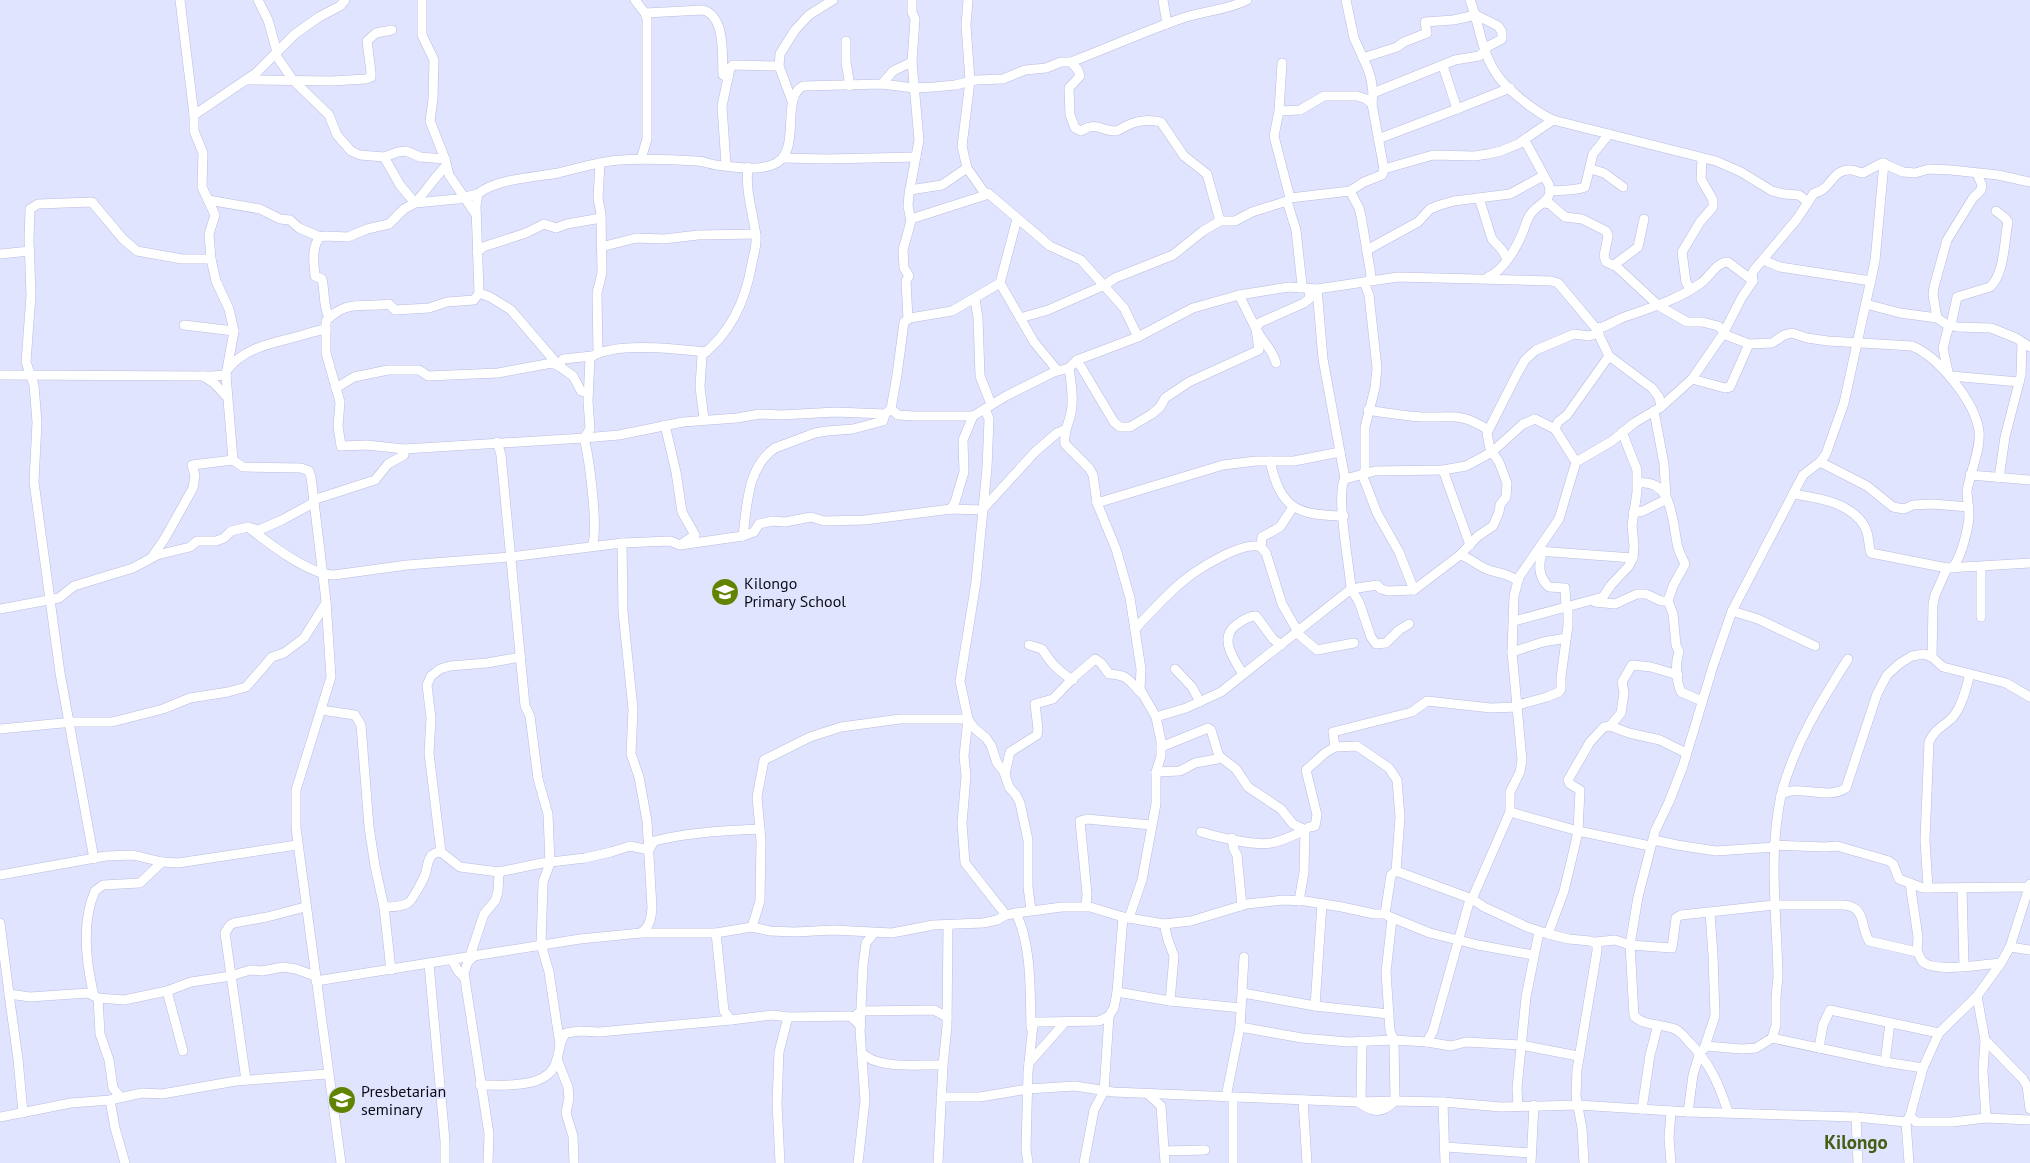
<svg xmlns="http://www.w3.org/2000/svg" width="2030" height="1163" font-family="'PT Sans',sans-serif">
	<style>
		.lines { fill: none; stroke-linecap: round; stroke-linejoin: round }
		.minor-casing { stroke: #b9bcdc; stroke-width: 10 }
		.minor { stroke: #fff; stroke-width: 9 }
		.labels { text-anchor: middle; stroke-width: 4; stroke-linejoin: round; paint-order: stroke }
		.poi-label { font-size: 16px; fill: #0c0c17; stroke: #e1e4fe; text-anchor: start }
		.quarter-label { font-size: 19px; font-weight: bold; fill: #465d15; stroke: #e1e4fe }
	</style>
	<rect width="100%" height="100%" fill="#e1e4fe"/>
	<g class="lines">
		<g class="minor-casing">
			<g id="minor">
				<polyline points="180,0 194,115 194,131 203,153 202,187 215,215 209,234 211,259 216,281 229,309 234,331 226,375 233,460 243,467 301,468 309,471 311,477 326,601 331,677 296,790 296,828 341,1163"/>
				<polyline points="258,0 268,20 277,52"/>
				<polyline points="422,0 422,35 434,60 433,99 430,121 445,159 449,175 475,213"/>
				<polyline points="635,0 645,13 647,19 647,139 641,159"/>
				<polyline points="968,0 966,25 970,81 962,146 967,168 984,192 989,194 1050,246 1081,260 1124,308 1138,337"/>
				<polyline points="1163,0 1167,24"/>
				<path d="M1247 0C1225 11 1202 11 1180 19 1143 32 1108 48 1071 62H1061L1046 68 1025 70 1003 79 976 80 955 85 934 87 914 88 882 84 803 86C779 98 804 154 772 165 755 171 733 167 716 165 709 164 703 161 697 161 672 160 646 158 621 160 600 161 579 168 558 173 537 177 494 179 478 194L476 206 479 293 474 300 447 302 429 308 395 310 389 304C364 308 346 299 326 321V353L340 402 338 426 341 446 367 445 404 449 584 438 619 435 683 422 737 418 760 414 781 415 836 412 885 414 891 409 898 415 914 416H973L1006 396 1054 372 1069 368 1077 360 1138 337 1193 308 1239 295 1289 287 1317 289 1398 277 1551 281 1558 283 1594 326 1599 328 1597 331 1609 356 1567 415 1558 422 1555 429"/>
				<polyline points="1346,0 1354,38 1368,69 1371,79 1373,93 1372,104 1384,169"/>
				<path d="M1470 0C1479 23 1481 49 1494 70 1504 88 1534 111 1553 120L1716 161 1741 172 1772 191 1784 194 1799 195 1808 202"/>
				<path d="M645 13 703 10C726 16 722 57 723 75L728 78"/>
				<polyline points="846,41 846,62 850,86"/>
				<polyline points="275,54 293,80 329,115 337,135 351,151 360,155 384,157 398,152 406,151 420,157 445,159"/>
				<polyline points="1363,58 1397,47 1404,42 1427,33 1425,22 1453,20 1476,15 1498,26 1502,32 1502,39 1485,48"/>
				<path d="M1071 62 1078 70 1080 76 1069 88 1070 115 1075 128 1081 131C1097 121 1101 131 1115 131 1119 131 1122 128 1126 126 1136 121 1149 119 1161 122L1184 156 1207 174 1220 221"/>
				<polyline points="1282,63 1279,111 1274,136 1290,198"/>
				<polyline points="246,80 332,81 366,79 371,77 371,72 367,41 376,33 392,30"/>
				<polyline points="882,84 893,71 912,62"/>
				<polyline points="1373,93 1455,60 1479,56 1486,50"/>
				<polyline points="792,101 779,66 780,54 795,30 809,15 833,0"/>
				<polyline points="1457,109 1510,88"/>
				<polyline points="1279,111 1300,110 1324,96 1357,96 1366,99 1372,104"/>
				<polyline points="194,115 256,73 295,34 319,17 340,6 345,0"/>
				<polyline points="1378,139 1457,109 1443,66"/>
				<polyline points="1522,141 1553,120"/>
				<path d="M384 157 400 185 415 203C426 191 434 178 446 166"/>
				<polyline points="783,158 826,159 916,157"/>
				<polyline points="726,165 722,106 730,68 733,65 779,66"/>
				<polyline points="1591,169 1604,173 1623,187"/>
				<polyline points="910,190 942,185 967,168"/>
				<polyline points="1350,191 1359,208 1361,216 1370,269 1371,277 1369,281"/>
				<path d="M1550 191C1562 190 1574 191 1585 187L1593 154 1609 134"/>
				<polyline points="1479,198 1492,239 1502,250 1507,259"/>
				<polyline points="208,200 260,209 280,219 290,220 299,228 320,237"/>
				<polyline points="1287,201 1296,230 1302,285 1300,288"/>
				<polyline points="1545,203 1550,204 1565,217 1582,219 1606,231 1608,236 1604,256 1606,262 1617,267 1659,306 1687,322 1702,322 1718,326 1724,331"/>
				<polyline points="911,219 989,194"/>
				<polyline points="601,247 636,238 664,239 698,235 756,234"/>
				<polyline points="1367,250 1418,222 1430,209 1440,205 1454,201 1510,194 1543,176"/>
				<polyline points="477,252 483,247 526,233 544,224 556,228 567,224 601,218"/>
				<polyline points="0,254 30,251"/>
				<polyline points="1763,260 1780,267 1871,281"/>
				<polyline points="1614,265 1638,247 1644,219"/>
				<polyline points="1364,282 1369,295 1377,368 1375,388 1365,427 1365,473"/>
				<polyline points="1000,283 1034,342 1057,370"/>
				<polyline points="1317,289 1323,359 1345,479"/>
				<polyline points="1690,289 1686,282 1682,252 1700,222 1713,207 1713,200 1701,179 1702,158"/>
				<polyline points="479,293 490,297 511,310 559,366 573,376 581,391 588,393"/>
				<polyline points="975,299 978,318 980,376 991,404"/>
				<polyline points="1866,304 1900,313 1937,318 1946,324 1957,327 1991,328 2016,338 2030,347"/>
				<path d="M329 318C323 306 325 292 322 279L315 276C314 264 311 247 320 237L325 236 348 237 367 229 389 224 404 209 415 203 457 199 478 194"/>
				<path d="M1020 318 1048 310 1105 285 1115 278 1173 255 1203 231 1220 221H1235L1252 212 1287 201 1290 198 1350 191 1364 182 1382 175 1384 169 1433 155 1474 156 1488 154 1501 151 1525 141 1549 185C1554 202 1537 203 1530 215 1527 219 1526 224 1524 229 1518 245 1504 271 1488 277"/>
				<polyline points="1937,318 1933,295 1934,287 1947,240 1973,198 1981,190 1982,185 1977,174"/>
				<polyline points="908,319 906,281 909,276 904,268 903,250 911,221 908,206 909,194 919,140 912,62 915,19 912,12 912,0"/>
				<polyline points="184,325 234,331"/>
				<path d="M1951 325 1957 297 1990 287C2005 273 2004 241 2008 222L2005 218 1996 211"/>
				<path d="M1599 328C1610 325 1617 319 1627 316 1653 307 1679 299 1701 283 1710 277 1716 262 1728 262L1753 281"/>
				<path d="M1723 334 1749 344 1772 343 1784 335 1792 333 1807 338 1828 341 1912 346C1939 357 1975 402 1979 431 1981 449 1970 473 1967 491 1967 499 1969 506 1969 514 1969 527 1961 559 1952 568"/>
				<polyline points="598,353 597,293 602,273 601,214 598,198 600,163"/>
				<polyline points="1609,356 1652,388 1659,397 1661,407"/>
				<polyline points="1077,360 1114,422 1120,427 1130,427 1152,414 1160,407 1165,398 1189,382 1259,350 1256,329 1239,295"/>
				<path d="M1276 363C1273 350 1262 341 1256 329L1259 323 1304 303 1310 298 1309 290"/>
				<path d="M1069 368C1071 382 1074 399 1071 413 1069 423 1063 433 1065 444L1089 468 1093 475 1097 503 1116 549 1130 598 1141 669 1140 689 1156 717 1161 741V756L1156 772V804L1142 880 1129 918"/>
				<path d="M227 370C243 349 268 344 292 338 304 335 314 331 326 329"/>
				<polyline points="1948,372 1943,348 1949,325"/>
				<polyline points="0,375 212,376 226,375"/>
				<polyline points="203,376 214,383 226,396"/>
				<polyline points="1951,376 2019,382"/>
				<polyline points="1692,379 1725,388 1730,387 1749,344"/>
				<polyline points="336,388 354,377 388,370 419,370 428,376 498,373 552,363 559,366 563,359 592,356"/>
				<polyline points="891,409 897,375 904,322 910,318 952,311 1000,283 1017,219"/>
				<polyline points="985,409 989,419 987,468 976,582 960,681 968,719 964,756 966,776 962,823 965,863 1006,915"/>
				<path d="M1368 410C1386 413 1404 416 1422 417 1452 418 1461 412 1488 430"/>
				<polyline points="1654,411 1664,464 1666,497"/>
				<path d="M701 420 704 419 700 387 702 355C732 332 746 299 752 263 754 254 757 244 756 236 753 212 745 191 748 167"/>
				<polyline points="665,425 676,472 682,512 695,535 683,543"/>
				<polyline points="497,442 501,455 525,706 530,716 538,779 548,814 550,863 543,882 541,944 549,972 560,1045"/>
				<path d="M1270 461C1281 509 1296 515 1344 516"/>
				<polyline points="1820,462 1867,486 1893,507 1904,509 1913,505 1933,504 1969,507"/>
				<polyline points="1443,470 1470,545"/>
				<polyline points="1362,474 1377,513 1399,552 1414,590"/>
				<polyline points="1970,475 2030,480"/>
				<polyline points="1999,478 2005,437 2021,375 2022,342"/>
				<path d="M1638 483C1672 479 1672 518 1677 543 1678 551 1682 557 1685 564L1673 586 1668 601 1673 614 1676 645 1679 652C1675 663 1676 681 1681 692L1702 701"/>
				<path d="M1793 494C1818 498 1851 502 1865 527 1870 537 1868 546 1871 553L1947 568 2030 563"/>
				<polyline points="313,500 375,480 388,464 404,455 404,449"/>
				<polyline points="1097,503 1223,465 1256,461 1294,461 1340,452"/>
				<polyline points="951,509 955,502 964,472 963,440 973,416"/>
				<polyline points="1633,513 1643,511 1667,499"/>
				<path d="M248 527C268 543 309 575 334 575L407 565 510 557 622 543 670 541 680 545 743 536 754 532 759 524 772 521 785 522 811 517 824 521 865 520 951 509 982 510 1035 452 1057 433 1066 429"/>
				<path d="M743 536C747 506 747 467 775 448L815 433 827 431 853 429 883 421 885 414"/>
				<path d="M622 543 623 612 633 709 631 754 639 777 647 821 652 908C651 919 650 926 641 933"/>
				<path d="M592 546C599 531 589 457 584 438L590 429 588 401 590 358C611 341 678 349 706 352"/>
				<polyline points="1261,547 1262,537 1280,527 1293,507"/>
				<polyline points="1538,551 1633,558"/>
				<path d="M1543 551C1538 564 1538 577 1549 587L1565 588 1566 607"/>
				<path d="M1460 555C1470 558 1476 564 1484 568 1497 574 1506 572 1518 581"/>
				<polyline points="152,557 165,538 193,488 195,476 192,465 233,460"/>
				<polyline points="1947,568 1935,595 1933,604 1932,657 1943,667 2006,683 2030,697"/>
				<polyline points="1595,602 1615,604 1637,594 1646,594 1661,601 1668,601"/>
				<polyline points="0,609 59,598 74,586 133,568 157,555 190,547 197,541 216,541 224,538 231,531 248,527 259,530 282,520 313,503"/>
				<polyline points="1732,611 1758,619 1815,646"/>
				<polyline points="1981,617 1981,567"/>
				<polyline points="1514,621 1603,597 1611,585 1628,567 1633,558 1634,546 1632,525 1637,492 1637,470 1622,432"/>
				<polyline points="1409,624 1399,630 1386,643 1376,644 1371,637 1359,602 1351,589 1377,585 1381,589 1388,591 1414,590 1460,555 1478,536 1493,526 1499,512 1500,505 1506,497 1507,483 1499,462 1490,449 1487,433 1517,374 1525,360 1536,350 1574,334 1589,336 1599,333"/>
				<path d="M1135 629C1150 613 1165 596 1182 582 1196 570 1243 540 1261 547L1266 553 1282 604 1298 632"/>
				<polyline points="1297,633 1317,650 1354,643"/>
				<path d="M1029 645 1042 649C1051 663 1058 671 1073 680"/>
				<polyline points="1512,652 1543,642 1566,638"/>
				<path d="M521 657 487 663 450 666 440 669 431 676 427 685 431 718 429 753 441 852 460 867 499 872 542 863 585 858 611 852 630 846 649 850 654 841C689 832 724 831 760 829"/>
				<polyline points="1175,669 1192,687 1200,702"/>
				<path d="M1243 674C1233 658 1217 636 1239 623 1245 619 1249 616 1256 616L1273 639 1281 645"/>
				<polyline points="1518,705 1547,697 1559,692 1561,689 1561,677 1568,625 1568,607"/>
				<polyline points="321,710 355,715 361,725 369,827 375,866 384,907 391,970"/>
				<path d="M1156 717 1186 708 1221 692 1351 589C1350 568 1335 492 1345 479L1375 471 1443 470 1466 466 1492 452 1523 424 1535 419 1555 429 1576 462"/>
				<polyline points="1610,726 1621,713 1624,693 1622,682 1632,665 1651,667 1678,675"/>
				<polyline points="0,729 73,722 112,722 163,709 190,698 228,692 246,687 272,657 284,653 304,638 326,603"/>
				<polyline points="1161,747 1208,728 1211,730 1219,756"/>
				<polyline points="1335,747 1357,746 1389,768 1397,780 1400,817 1396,871"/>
				<polyline points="1156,772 1180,771 1195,763 1217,759 1219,756 1236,769 1248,787 1281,809 1293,824 1305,830"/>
				<path d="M1005 774 1010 752 1037 735 1038 729 1035 704 1053 699 1073 678 1095 659 1101 663 1109 674C1129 675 1128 680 1141 693"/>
				<path d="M1781 795C1794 745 1820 703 1848 659"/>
				<polyline points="1510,812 1578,831 1650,846"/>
				<path d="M1201 832C1217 837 1255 846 1271 843 1283 841 1294 835 1305 830"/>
				<polyline points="1232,838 1234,850 1237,855 1242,906"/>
				<polyline points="1654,840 1677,845 1716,851 1775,847"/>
				<polyline points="1774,845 1825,847 1837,846 1889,861 1893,864 1899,879 1923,888 2029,887"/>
				<polyline points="94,859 60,673 34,482 37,422 34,385 26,362 31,295 29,240 30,209 38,204 92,202 123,239 137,251 182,259 211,259"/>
				<polyline points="0,875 106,856 133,855 162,862 178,863 297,845"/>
				<polyline points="1910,883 1918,937 1917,952"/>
				<path d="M1928 888 1925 840 1929 742C1934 730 1942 727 1951 719 1962 708 1966 688 1970 674"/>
				<polyline points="1962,888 1964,966"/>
				<path d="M1472 899 1510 812V792L1520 772 1522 760 1512 652 1514 596 1519 577 1559 519 1576 462 1612 441 1634 423 1661 407 1692 379 1723 334 1742 297 1753 281 1752 274 1754 270 1797 219 1814 193C1831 191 1832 168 1851 170 1855 170 1859 173 1863 173L1882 163 1903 172 1915 173 1929 169 1951 170 1998 175 2030 182"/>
				<polyline points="1299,901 1304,872 1305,830 1309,827 1315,826 1317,815 1306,770 1325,753 1335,747 1333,732 1412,712 1427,701 1491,708 1518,707"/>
				<polyline points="1086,906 1087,894 1080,821 1087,819 1151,825"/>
				<path d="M384 907C392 907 401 907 408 903 412 901 425 877 426 872 428 862 429 852 441 852"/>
				<path d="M1016 913C1032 947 1030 991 1031 1028"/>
				<polyline points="1388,916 1430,933 1478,945 1533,955"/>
				<polyline points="0,923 9,994 30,997 88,993 98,998 124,1000 167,991 191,982 231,976 250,970 262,971 283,967 296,969 315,976"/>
				<polyline points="1164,924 1168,940 1174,956 1170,1001"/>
				<polyline points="752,927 760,901 761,841 757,797 764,760 810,737 841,727 900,719 968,719 974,728 986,738 991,745 997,763 1004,772 1009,787 1016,795 1020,803 1028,840 1028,887 1031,910"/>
				<polyline points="716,933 724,1011 731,1020 773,1015 788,1017 850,1016 861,1026"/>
				<polyline points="1548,934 1564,891 1575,845 1578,831 1580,790 1570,784 1568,780 1590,742 1604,727 1610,726 1629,733 1660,740 1686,753"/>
				<path d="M1595 942 1615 940 1630 945 1672 948 1676 918 1681 915 1774 905H1844C1866 907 1860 925 1869 941L1917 952C1920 955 1920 959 1923 962 1936 973 1984 964 2001 963"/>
				<polyline points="2010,947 2030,950"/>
				<polyline points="475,955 468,962 464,973 489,1134 488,1163"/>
				<polyline points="470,956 484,914 495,901 498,892 499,872"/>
				<polyline points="452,960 458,971 465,978"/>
				<polyline points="429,964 445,1141 445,1163"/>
				<polyline points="316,981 580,939 641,933 716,933 752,927 770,931 795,932 833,930 892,933 933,925 983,923 997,920 1006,915 1016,913 1062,907 1090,907 1123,917 1164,924 1191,921 1247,904 1283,900 1305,901 1342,907 1374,914 1385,914 1391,875 1396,871 1472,899 1484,907 1527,927 1548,934 1569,939 1590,941 1597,944 1597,951 1577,1070 1576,1096 1582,1128 1584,1163"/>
				<polyline points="167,991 183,1051"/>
				<polyline points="1117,992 1170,1001 1241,1008"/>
				<polyline points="1243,993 1315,1006 1389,1014"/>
				<polyline points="9,994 18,1059 23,1113"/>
				<path d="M94 996C86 963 81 923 95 891L103 885 140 883 162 862"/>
				<polyline points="1977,996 1985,1040 2023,1079 2027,1086 2030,1109"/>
				<polyline points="98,998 100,1034 109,1060 113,1088 120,1097"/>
				<polyline points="1315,1006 1322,904"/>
				<polyline points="857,1014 862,1011 934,1010 947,1017"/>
				<polyline points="1240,1027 1302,1038 1348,1042 1394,1040 1427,1042 1451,1046 1466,1042 1521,1045 1578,1056"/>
				<polyline points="1772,1038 1885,1062 1923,1068"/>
				<polyline points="1985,1040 1983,1071 1986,1118"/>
				<polyline points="1427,1042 1433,1031 1470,899"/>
				<path d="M1705 1046 1742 1049 1756 1048 1772 1038 1776 1025V997L1778 977C1777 914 1768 858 1781 795 1797 783 1826 801 1846 788L1877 694 1887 675 1899 664 1912 656 1924 654 1932 657"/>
				<polyline points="1819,1048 1823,1025 1830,1010 1939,1033"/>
				<polyline points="1704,1049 1715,1016 1713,955 1710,913"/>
				<path d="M862 1053C878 1070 920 1064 943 1065"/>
				<polyline points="557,1059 568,1087 569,1098 566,1113 573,1136 574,1163"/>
				<polyline points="1885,1062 1890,1023"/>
				<polyline points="1029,1063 1066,1021"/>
				<polyline points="246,1080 225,933 230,925 234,923 267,917 305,907"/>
				<path d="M480 1085C501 1085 545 1089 555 1065 560 1054 558 1042 566 1033L580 1031 599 1032 731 1020"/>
				<polyline points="1148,1094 1161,1106 1165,1163"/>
				<path d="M941 1097H980L1028 1089 1075 1086 1113 1092 1358 1102C1373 1113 1382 1114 1395 1101L1443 1102 1501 1107 1578 1105 1688 1112 1856 1117 1906 1122 1909 1163"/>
				<polyline points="1226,1097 1240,1027 1244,957"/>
				<polyline points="110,1100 115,1128 125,1163"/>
				<polyline points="1303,1100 1307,1163"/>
				<polyline points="1361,1101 1362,1041"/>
				<polyline points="1358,1102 1395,1101 1394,1040 1390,1031 1386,972 1392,919"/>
				<polyline points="1443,1102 1445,1163"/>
				<polyline points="1518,1107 1517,1088 1526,997 1539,932"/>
				<polyline points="1642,1109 1650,1055 1658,1025"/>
				<polyline points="1688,1112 1693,1075 1700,1052"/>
				<path d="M1728 1112C1719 1084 1710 1063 1689 1042 1685 1037 1681 1032 1675 1029 1662 1024 1644 1026 1634 1016L1630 945 1638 897 1655 831 1669 802 1683 766 1713 666 1732 611 1803 475 1820 462 1826 454 1844 403 1875 261 1884 163"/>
				<polyline points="1910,1116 1916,1122 1952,1122 1986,1118 2030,1120"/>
				<polyline points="0,1117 71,1103 110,1100 142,1093 162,1094 236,1081 327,1074"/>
				<polyline points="1856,1117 1858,1163"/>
				<polyline points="1906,1122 1910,1116 1923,1068 1939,1033 1977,996 2001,963 2010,947 2030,884"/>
				<polyline points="1446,1147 1531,1153"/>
				<polyline points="1164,1151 1205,1150"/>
				<polyline points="780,1163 777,1103 779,1052 788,1017"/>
				<polyline points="858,1163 865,1100 860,1030 863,965 866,943 874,933"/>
				<polyline points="938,1163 943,1065 947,1026 948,925"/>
				<polyline points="1028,1163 1026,1149 1028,1072 1033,1025 1036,1022 1042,1022 1099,1021 1109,1016 1114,1008 1117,992 1123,917"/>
				<polyline points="1084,1163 1094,1110 1104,1091 1109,1016"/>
				<polyline points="1233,1163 1233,1098"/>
				<polyline points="1531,1163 1534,1105"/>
				<polyline points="1671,1163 1669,1138 1671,1111"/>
			</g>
		</g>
		<use href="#minor" class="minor"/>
	</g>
	<defs>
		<g id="school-disc" transform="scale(1.4375)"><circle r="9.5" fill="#618400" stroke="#e1e4fe"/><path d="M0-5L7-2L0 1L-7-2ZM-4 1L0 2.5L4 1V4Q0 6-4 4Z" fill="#fff"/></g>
	</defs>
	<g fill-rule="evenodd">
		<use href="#school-disc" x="725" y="592"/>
		<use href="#school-disc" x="342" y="1100"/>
	</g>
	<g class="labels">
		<g class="poi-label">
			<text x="744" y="589">Kilongo<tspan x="744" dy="18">Primary School</tspan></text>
			<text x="361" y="1097">Presbetarian<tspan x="361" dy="18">seminary</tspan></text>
		</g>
		<g class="quarter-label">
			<text x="1856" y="1149">Kilongo</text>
		</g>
	</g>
</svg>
